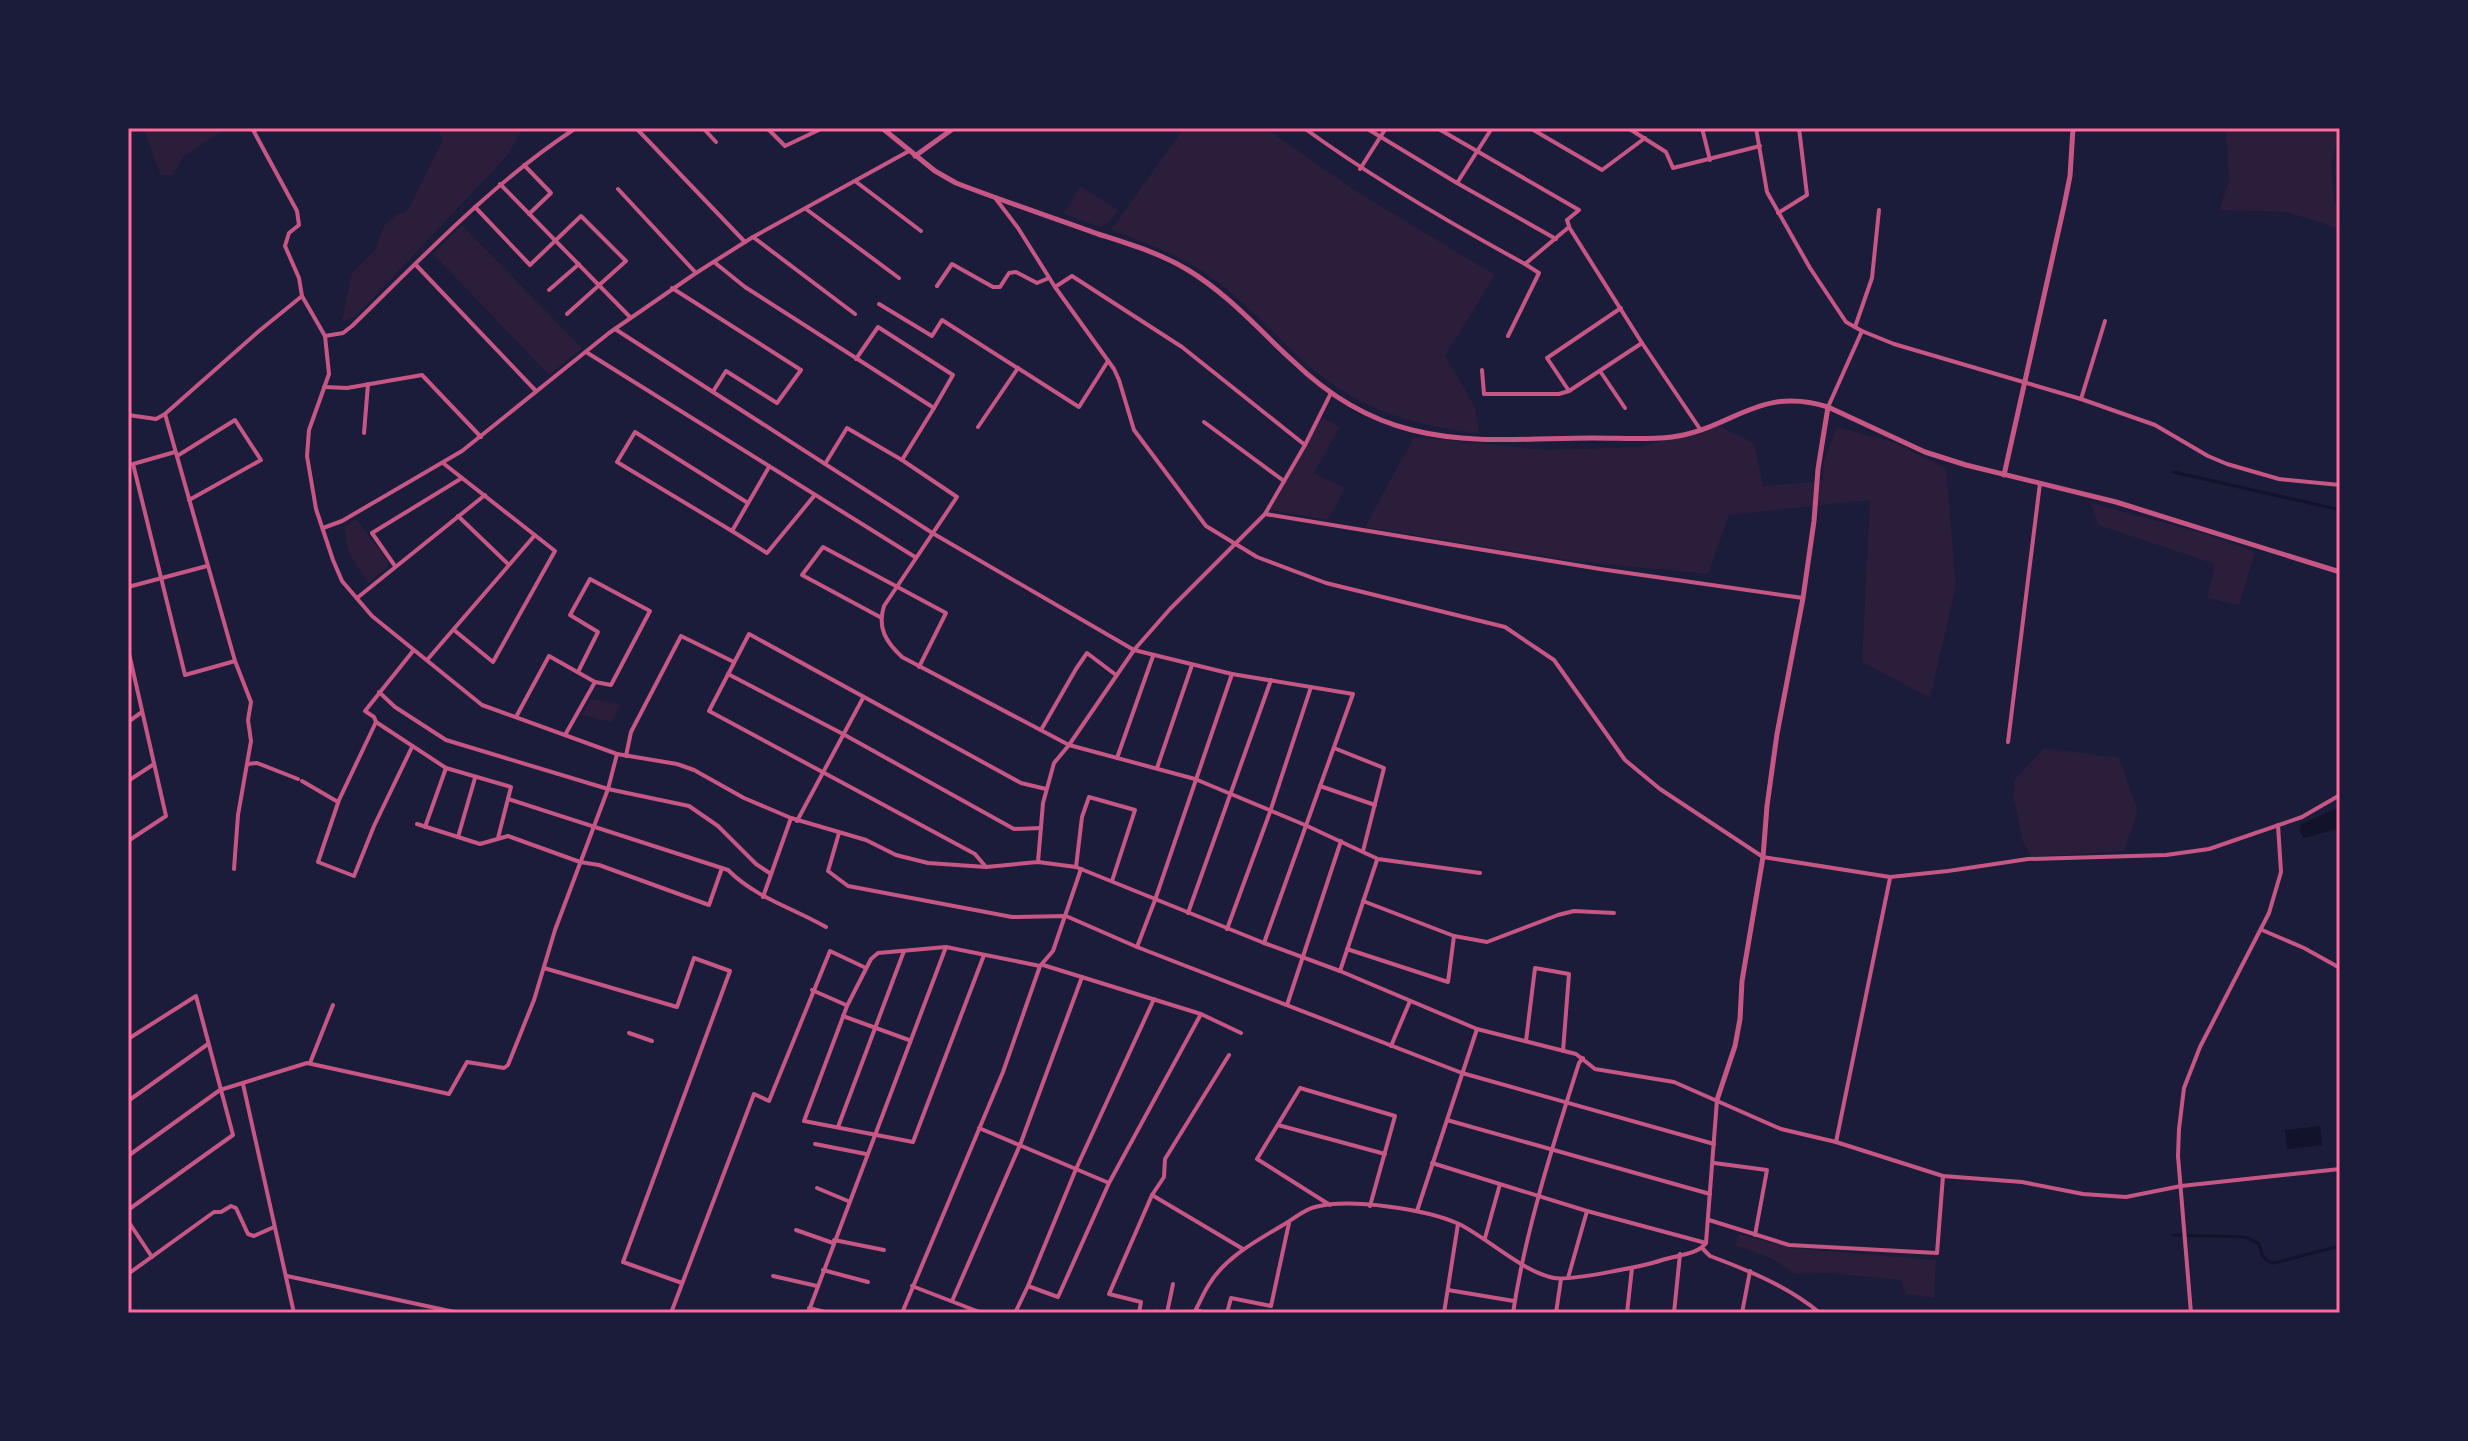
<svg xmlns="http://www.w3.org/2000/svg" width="2468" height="1441" font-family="'Alegreya Sans',sans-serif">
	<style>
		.green { fill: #2a1e3b }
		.water { fill: #12122b }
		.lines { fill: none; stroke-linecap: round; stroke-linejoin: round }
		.stream { stroke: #12122b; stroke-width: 3 }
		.minor { stroke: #c65784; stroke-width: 4 }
		.tertiary { stroke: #c65784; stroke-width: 5 }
		.neatline { fill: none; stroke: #ff6b9d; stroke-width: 3 }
	</style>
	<rect width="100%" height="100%" fill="#1b1b3a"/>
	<g class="green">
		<polygon points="143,128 227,128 184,156 172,175 161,175"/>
		<polygon points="436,128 523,128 507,156 356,316 342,322 352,273 375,250 385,224 397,214 405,213 410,206 443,139"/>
		<path d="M1184 128H1265L1359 193 1495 275 1445 356 1475 407 1479 433C1419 427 1363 411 1315 371 1279 341 1249 304 1211 277 1180 255 1146 243 1111 230Z"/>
		<polygon points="2226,128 2340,128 2331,165 2334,202 2340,210 2340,229 2287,212 2219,210 2229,181"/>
		<polygon points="1080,186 1118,210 1107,224 1100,227 1064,214"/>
		<polygon points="462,225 582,348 549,375 433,254"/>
		<polygon points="1322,417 1340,427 1314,473 1345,488 1328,520 1270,510"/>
		<polygon points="1715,424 1754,443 1763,486 1823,481 1824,460 1837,427 1893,442 1946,468 1956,586 1930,698 1862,662 1870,500 1729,515 1708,574 1573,561 1365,527 1414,437 1545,450 1641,447"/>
		<polygon points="2091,503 2209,535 2255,552 2239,605 2207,598 2215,564 2098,525"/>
		<polygon points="356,519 388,562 387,567 368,583 349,553 344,527"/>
		<polygon points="591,699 621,704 611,722 582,715"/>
		<polygon points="2044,748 2119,758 2138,811 2124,851 2032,857 2023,842 2013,795 2015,779"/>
		<polygon points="1738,1234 1790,1248 1936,1260 1934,1298 1906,1294 1901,1280 1827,1273 1795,1274 1773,1259 1736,1246"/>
	</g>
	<g class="water">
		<polygon points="2340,807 2340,828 2304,838 2300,832 2301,824"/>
		<polygon points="2320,1126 2322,1145 2287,1149 2285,1130"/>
	</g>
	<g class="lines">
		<g class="stream">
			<polyline points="2174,472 2340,510"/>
			<path d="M2173 1235 2246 1237 2259 1244C2262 1255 2263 1261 2274 1263L2340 1246"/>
		</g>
		<g class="minor">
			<polyline points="252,128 297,211 299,225 289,233 285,246 299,278 302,296 325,336 329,374 309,430 307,456 316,509 333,560 342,581 372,616 482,705 617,754 677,764 694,770 744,798 791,818 866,840 896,855 928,863 986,867 1038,862 1076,867 1264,943 1340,971 1477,1029 1576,1054 1595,1069 1674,1082 1781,1129 1836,1142 1943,1176 2022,1182 2083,1194 2126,1197 2181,1186 2340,1169"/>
			<polyline points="636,128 745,242"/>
			<polyline points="703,128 716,142"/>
			<polyline points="767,128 785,146 823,128"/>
			<path d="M1304 128C1374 179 1448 222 1525 264L1569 227 1642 343 1700 429"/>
			<polyline points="1366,128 1457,183 1556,239"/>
			<polyline points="1437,128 1579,210 1567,220 1569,226"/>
			<polyline points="1530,128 1602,170 1645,138"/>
			<polyline points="1628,128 1666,152 1673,168 1760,146"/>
			<polyline points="1702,128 1710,160"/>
			<polyline points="1756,128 1767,192 1810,268 1846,322 1862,331 1894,344 2081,399 2155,425 2208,456 2227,464 2279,479 2340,485"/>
			<polyline points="524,165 551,193 529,214"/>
			<polyline points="1360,169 1386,128"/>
			<polyline points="855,181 921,231"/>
			<polyline points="1457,183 1492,128"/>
			<polyline points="500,184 630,317"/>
			<polyline points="618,189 696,273"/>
			<polyline points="996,199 1018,228 1055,287 1114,369 1119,380 1134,430 1206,526 1257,557 1326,583 1505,627 1554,660 1625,760 1660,789 1763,857 1890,877 1948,871 2028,859 2166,855 2209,849 2302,817 2340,795"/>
			<polyline points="475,207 530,265 581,216 626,261 567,314"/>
			<polyline points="806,209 899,278"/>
			<polyline points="1778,213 1807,195 1799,128"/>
			<polyline points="753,237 855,314"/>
			<polyline points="714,262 745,287 934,408 902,460"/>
			<polyline points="416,265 536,391"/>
			<polyline points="937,286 952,264 993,287 1000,287 1009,273 1016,272 1037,283 1049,278"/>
			<polyline points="1055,287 1072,276 1182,347 1305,445"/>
			<polyline points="672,288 801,370 777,403 726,371 714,390"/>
			<polyline points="549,290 579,264"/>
			<polyline points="879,304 932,336 942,320 1079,407 1108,361"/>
			<polyline points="1621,308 1547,358 1569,391 1642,343"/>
			<polyline points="1855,327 1872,278 1879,210"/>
			<polyline points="615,329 934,534 1134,650 1232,674 1353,694 1264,943"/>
			<path d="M325 336 343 333 352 326C423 257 492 183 576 128"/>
			<polyline points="1508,336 1539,273 1525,264"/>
			<polyline points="586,352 915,557"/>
			<polyline points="856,359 878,327 953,375 934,408"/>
			<polyline points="1482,370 1484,394 1559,394 1569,391"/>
			<polyline points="1600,371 1625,408"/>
			<polyline points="324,387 347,388 422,375 481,437"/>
			<polyline points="2081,399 2105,321"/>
			<polyline points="1828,407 1862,331"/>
			<polyline points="165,414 235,661 251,702 248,720 251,741 238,815 234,869"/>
			<polyline points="128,415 156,419 165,414 259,331 302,296"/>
			<polyline points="1204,422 1284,481"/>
			<polyline points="978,427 1018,368"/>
			<polyline points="364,433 368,384"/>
			<polyline points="175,452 133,464 185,675 235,661"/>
			<polyline points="177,456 235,420 261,460 189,500"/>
			<polyline points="443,463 555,551 493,662 454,630"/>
			<path d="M825 464 847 428 902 460 957 497 884 606C877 628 886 642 902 657L1069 745 1195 779 1305 825 1378 859 1480 873"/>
			<polyline points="769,467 732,531 767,553 814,496"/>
			<polyline points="1265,514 1600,569 1803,598"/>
			<polyline points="458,516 508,564"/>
			<polyline points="323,528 342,521 462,451 609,333 696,273 753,237 909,151"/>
			<polyline points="732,531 617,462 635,432 748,503"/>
			<polyline points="395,566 372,533 462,478"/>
			<polyline points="128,587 207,566"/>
			<polyline points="357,598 485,495"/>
			<polyline points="880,617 802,575 823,547 946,613 919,667"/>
			<polyline points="128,649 166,816 128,841"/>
			<polyline points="413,651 365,711 374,717 376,722 446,768 511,787 498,838"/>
			<polyline points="427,660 535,535"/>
			<polyline points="578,672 598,632 570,615 590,579 650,611 611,685 595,682"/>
			<polyline points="728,674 843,734 1014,829 1041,828"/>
			<polyline points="379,692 395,707 446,740 608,789 689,806 718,826 756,864 771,874"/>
			<polyline points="516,717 549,656 595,682 565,735"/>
			<polyline points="128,722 142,712"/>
			<polyline points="376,722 339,800 318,862 354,876 374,826 412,747"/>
			<polyline points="1041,730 1076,669 1087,653 1116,675"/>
			<polyline points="2008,742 2040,483"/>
			<polyline points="1334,748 1384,768 1363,851"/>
			<polyline points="626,756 631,732 681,636 734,662"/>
			<polyline points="1117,758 1153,656"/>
			<polyline points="248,764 257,763 298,779"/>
			<polyline points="1157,768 1192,665"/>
			<polyline points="128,781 154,764"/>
			<polyline points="302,781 338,802"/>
			<polyline points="1320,786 1375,805"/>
			<path d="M508 799 728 870C756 898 793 908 826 927"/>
			<polyline points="797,821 863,698"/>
			<polyline points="417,824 480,844 508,836 580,862 599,865 709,905 722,868"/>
			<polyline points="425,827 446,768"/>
			<polyline points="839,833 828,871 848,886 1012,917 1066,916 1137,947 1462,1073 1714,1144"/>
			<polyline points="458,837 475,778"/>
			<polyline points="1038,862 1043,803 1054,763 1069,745 1134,650 1170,609 1265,514 1305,445 1331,393"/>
			<polyline points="986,867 975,854 709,711 749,634 1021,783 1046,789"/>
			<polyline points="1076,867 1082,817 1089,797 1135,810 1112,881"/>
			<polyline points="763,897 791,818"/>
			<polyline points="1363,901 1454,936 1487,942 1558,915 1574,911 1614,913"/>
			<polyline points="1188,913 1271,680"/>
			<polyline points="1227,929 1270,812 1311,687"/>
			<polyline points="2262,930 2304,948 2340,968"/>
			<polyline points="1137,947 1155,900 1232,674"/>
			<polyline points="1347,949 1448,982 1454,936"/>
			<polyline points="984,955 913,1142 804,1121 847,1006 871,959 878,953 946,947 1040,966"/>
			<polyline points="1043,965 1201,1014 1241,1033"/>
			<polyline points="544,968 677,1007 694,958 730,971 623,1262 682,1283"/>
			<polyline points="1340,971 1377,860"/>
			<polyline points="812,990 846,1005"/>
			<polyline points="1287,1005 1341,841"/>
			<polyline points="843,1016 909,1040"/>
			<polyline points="629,1033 652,1041"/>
			<polyline points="128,1039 196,996 233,1135 128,1210"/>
			<polyline points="1526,1041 1535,968 1569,974 1563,1051"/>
			<polyline points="1391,1046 1410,1001"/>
			<polyline points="310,1063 333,1005"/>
			<polyline points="243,1084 294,1313"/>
			<polyline points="128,1101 208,1044"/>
			<polyline points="1447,1120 1710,1194"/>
			<polyline points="1278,1125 1385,1154"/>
			<polyline points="838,1127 904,951"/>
			<polyline points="979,1128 1109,1183"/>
			<polyline points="1836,1142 1890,878"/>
			<polyline points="815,1144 866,1154"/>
			<polyline points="128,1156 220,1090 307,1063 449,1094 467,1062 504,1068 508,1065 534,1000 555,930 608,789 617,754"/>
			<polyline points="1432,1163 1587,1211 1706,1243"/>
			<polyline points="1714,1163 1767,1170 1755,1235"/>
			<polyline points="817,1188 848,1201"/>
			<polyline points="1152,1195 1243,1249"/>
			<polyline points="1330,1205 1257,1159 1300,1088 1395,1116 1370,1206"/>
			<polyline points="1417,1211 1477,1029"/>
			<polyline points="1709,1220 1789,1245 1937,1253 1943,1176"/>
			<polyline points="128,1221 152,1257"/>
			<polyline points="796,1230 833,1243"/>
			<polyline points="1485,1238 1500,1184"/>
			<polyline points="834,1240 884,1250"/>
			<path d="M1702 1248 1710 1256C1750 1271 1787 1286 1820 1313"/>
			<polyline points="823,1270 868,1282"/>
			<polyline points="128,1274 214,1212 221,1212 231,1206 236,1208 248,1234 254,1236 274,1227"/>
			<polyline points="287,1276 459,1313"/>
			<polyline points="773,1276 817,1286"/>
			<polyline points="1568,1278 1587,1211"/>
			<polyline points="912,1286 982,1313"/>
			<polyline points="1028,1286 1076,1169 1154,999"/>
			<polyline points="1448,1290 1514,1301"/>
			<polyline points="952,1301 1020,1145 1082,977"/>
			<polyline points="809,1308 829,1313"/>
			<polyline points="1196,1310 1205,1313"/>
			<polyline points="671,1313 754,1094 769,1101 828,956 830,951 866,968"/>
			<polyline points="808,1313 946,947"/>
			<polyline points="902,1313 1003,1072 1040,966 1053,951 1081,869"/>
			<polyline points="1015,1313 1028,1286 1058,1297 1109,1183 1201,1014"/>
			<polyline points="1139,1313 1141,1302 1109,1294 1152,1195 1164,1177 1165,1159 1229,1055"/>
			<polyline points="1167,1313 1173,1284"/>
			<path d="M1194 1313C1199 1304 1203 1294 1208 1286 1224 1258 1256 1241 1283 1225 1294 1219 1303 1210 1315 1207 1350 1198 1426 1209 1459 1224 1489 1239 1523 1272 1554 1278 1570 1281 1645 1266 1662 1260 1677 1255 1697 1255 1706 1243L1717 1100"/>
			<polyline points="1227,1313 1231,1298 1271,1306 1289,1223"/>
			<polyline points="1444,1313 1458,1224"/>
			<path d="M1513 1313C1526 1228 1553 1145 1579 1063L1583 1058"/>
			<polyline points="1556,1313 1561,1279"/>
			<polyline points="1627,1313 1632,1268"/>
			<polyline points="1674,1313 1680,1254"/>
			<polyline points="1742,1313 1750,1271"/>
			<polyline points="2191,1313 2178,1156 2179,1129 2184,1088 2200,1047 2269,913 2281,872 2278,825"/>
		</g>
		<g class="tertiary">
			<path d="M882 128 935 171 956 183C1003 201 1051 217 1098 234 1129 244 1160 253 1188 270 1228 294 1259 330 1293 361 1326 393 1367 419 1412 430 1471 445 1533 438 1593 438 1620 438 1646 440 1672 437 1732 429 1759 385 1828 407L1818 469 1814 521 1803 598 1777 734 1767 806 1763 857 1742 981 1740 1019 1735 1046 1717 1100"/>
			<polyline points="915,156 954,128"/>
			<polyline points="1828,407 1925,452 1966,465 2116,502 2340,572"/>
			<polyline points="2004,475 2064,206 2070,176 2073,128"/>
		</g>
	</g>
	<rect width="2468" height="1441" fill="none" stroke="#1b1b3a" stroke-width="260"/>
	<rect x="130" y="130" width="2208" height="1181" class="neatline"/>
</svg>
